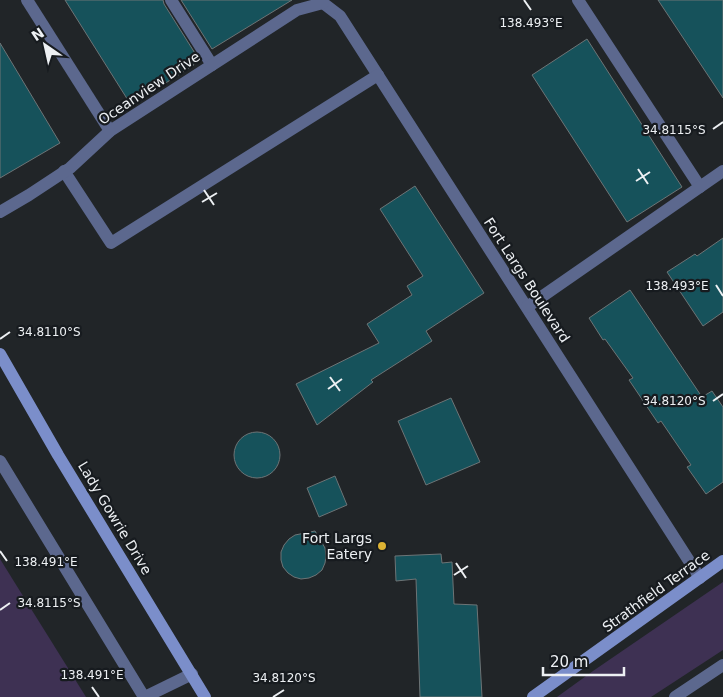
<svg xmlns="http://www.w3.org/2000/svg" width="723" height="697" font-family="'DejaVu Sans',sans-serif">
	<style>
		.green { fill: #3e3153 }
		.building { fill: #16525b; stroke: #6d7476 }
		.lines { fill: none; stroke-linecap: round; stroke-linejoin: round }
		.lane { stroke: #5c688e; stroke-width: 12 }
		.street { stroke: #5c688e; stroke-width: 12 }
		.secondary { stroke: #7b8eca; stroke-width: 12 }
		.ticks { fill: none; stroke: #edf0f3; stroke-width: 2 }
		.poi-dot { fill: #dcb233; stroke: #171b1f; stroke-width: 2 }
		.labels { text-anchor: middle; stroke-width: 4.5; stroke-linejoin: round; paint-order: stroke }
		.street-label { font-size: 14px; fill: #edf0f3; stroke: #171b1f }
		.poi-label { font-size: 14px; fill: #edf0f3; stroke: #171b1f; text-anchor: end }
		.ticks-label { font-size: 12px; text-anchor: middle; fill: #edf0f3; stroke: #171b1f; stroke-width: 4.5; stroke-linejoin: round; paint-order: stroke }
	</style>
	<rect width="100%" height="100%" fill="#212528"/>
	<g class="green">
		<polygon points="0,559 86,697 0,697"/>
		<polygon points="723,582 723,650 651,697 557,697 593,671"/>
	</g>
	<g class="building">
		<polygon points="65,0 163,0 164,4 198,58 192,62 194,65 131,105"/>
		<polygon points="181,0 292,0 212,49"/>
		<polygon points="658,0 723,0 723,98"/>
		<polygon points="587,39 682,187 627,222 532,75"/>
		<polygon points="0,43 60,143 0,178"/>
		<polygon points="415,186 484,293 426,331 432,341 371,380 373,382 317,425 296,384 379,343 367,324 412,295 407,286 423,276 380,209"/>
		<polygon points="723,238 723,312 703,326 667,272 695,254 697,256"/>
		<polygon points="630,290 702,397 712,391 723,407 723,482 706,494 687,467 691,465 661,421 658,423 629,380 633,378 605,339 603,340 589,318"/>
		<polygon points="451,398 480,462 426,485 398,421"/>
		<circle cx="257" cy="455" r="23"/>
		<polygon points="335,476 347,505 319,517 307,488"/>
		<polygon points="315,531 325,548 326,556 325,563 322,570 316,575 309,578 301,579 294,577 288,573 283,567 281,560 281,552 284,545 289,539 295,535"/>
		<polygon points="441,554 442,563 452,562 454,604 477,605 482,697 420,697 416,579 396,581 395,556"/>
	</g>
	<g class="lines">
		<g class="lane">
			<polyline points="0,461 144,697"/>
			<polyline points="145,697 192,674"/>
		</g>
		<g class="street">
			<polyline points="27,0 110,131"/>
			<polyline points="171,0 212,65"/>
			<polyline points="578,0 700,187"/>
			<polyline points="323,3 340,16 700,578"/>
			<polyline points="64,171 111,243 378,75"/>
			<polyline points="0,212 29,195 70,168 110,131 297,10 323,3"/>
			<polyline points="527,307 723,171"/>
			<polyline points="675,697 723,665"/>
		</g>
		<g class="secondary">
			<polyline points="0,354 58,455 205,697"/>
			<polyline points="533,697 723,561"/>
		</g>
	</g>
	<path class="ticks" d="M524 0 531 10M713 129 723 122M638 169 648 184M636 181 650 172M204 190 214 205M202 202 217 193M716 285 723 296M0 339 10 332M330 377 340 391M328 389 342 379M713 401 723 394M0 551 7 561M456 563 466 578M454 575 468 566M0 610 10 603M92 687 99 697M273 697 284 690"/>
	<circle class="poi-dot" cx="382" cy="546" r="5"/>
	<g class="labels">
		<g class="street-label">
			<text transform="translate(149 88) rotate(-34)" y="5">Oceanview Drive</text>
			<text transform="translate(527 280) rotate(57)" y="5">Fort Largs Boulevard</text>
			<text transform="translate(115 518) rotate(59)" y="5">Lady Gowrie Drive</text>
			<text transform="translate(656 591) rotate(-36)" y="5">Strathfield Terrace</text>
		</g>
		<g class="poi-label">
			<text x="372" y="543">Fort Largs<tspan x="372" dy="16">Eatery</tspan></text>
		</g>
	</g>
	<g class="ticks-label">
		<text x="531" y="27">138.493°E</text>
		<text x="674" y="134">34.8115°S</text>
		<text x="677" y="290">138.493°E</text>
		<text x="49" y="336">34.8110°S</text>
		<text x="674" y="405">34.8120°S</text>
		<text x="46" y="566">138.491°E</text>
		<text x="49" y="607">34.8115°S</text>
		<text x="92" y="679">138.491°E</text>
		<text x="284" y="682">34.8120°S</text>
	</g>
	<g transform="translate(45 45) rotate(326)" stroke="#171b1f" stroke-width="4" paint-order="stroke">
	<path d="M0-4L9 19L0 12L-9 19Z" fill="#edf0f3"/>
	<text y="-8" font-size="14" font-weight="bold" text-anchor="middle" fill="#edf0f3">N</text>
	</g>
	<path d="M543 667v8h81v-8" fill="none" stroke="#edf0f3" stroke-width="2.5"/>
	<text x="550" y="667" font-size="15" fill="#edf0f3" stroke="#171b1f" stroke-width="4" paint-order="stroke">20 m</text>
</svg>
